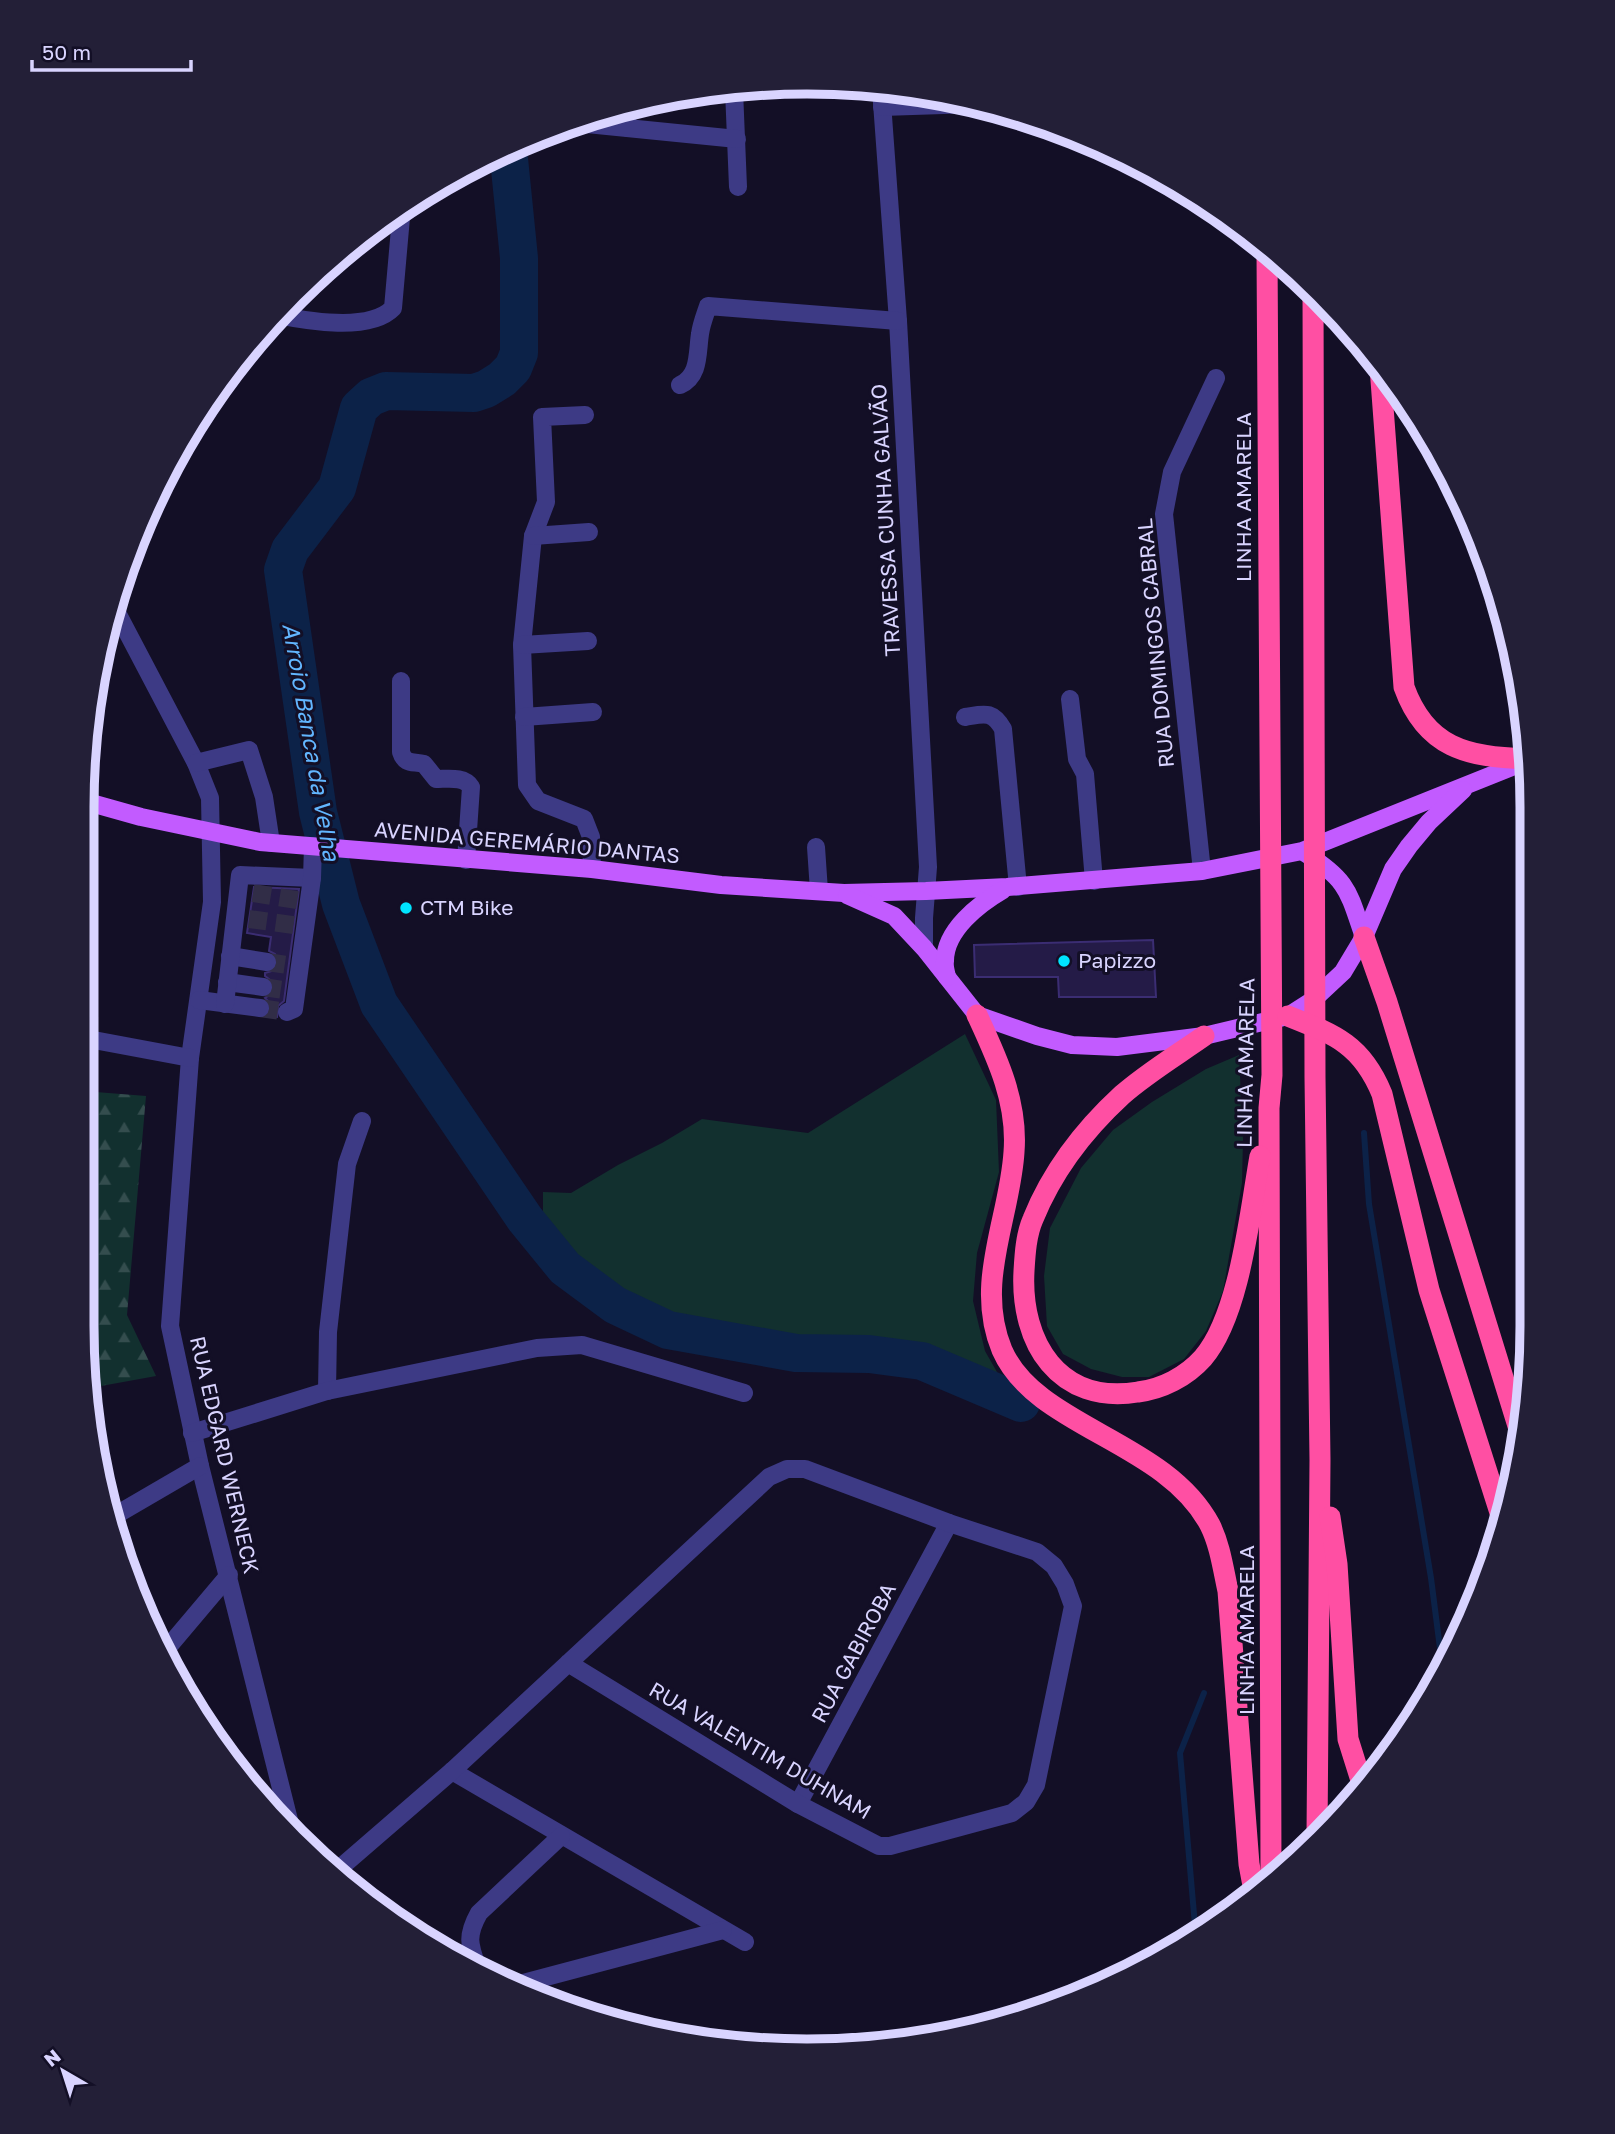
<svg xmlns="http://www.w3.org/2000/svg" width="1615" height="2134" font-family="'Golos Text',sans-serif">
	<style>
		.green { fill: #12302f }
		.forest { fill: url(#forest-firs) }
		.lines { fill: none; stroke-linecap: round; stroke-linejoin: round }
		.stream { stroke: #0c2248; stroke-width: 6 }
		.river { stroke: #0c2248; stroke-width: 38 }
		.building { fill: #241b47; stroke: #3b2d73; stroke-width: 2 }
		.minor-tunnel { stroke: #312d47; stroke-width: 18; stroke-dasharray: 18 9; stroke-linecap: butt }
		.minor { stroke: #3d3a85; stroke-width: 18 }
		.major { stroke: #c25bff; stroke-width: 18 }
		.highway { stroke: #ff4fa3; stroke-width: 21 }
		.poi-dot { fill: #00e5ff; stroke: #130f26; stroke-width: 2.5 }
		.labels { text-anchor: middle; stroke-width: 6; stroke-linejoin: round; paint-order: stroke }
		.street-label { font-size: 21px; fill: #d9d4ff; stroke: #130f26 }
		.poi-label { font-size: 21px; fill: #d9d4ff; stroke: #130f26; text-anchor: start }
		.water-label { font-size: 23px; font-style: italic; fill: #62b6ff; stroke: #130f26 }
		.rim { fill: none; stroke: #d9d4ff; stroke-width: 9 }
	</style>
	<defs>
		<pattern id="forest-firs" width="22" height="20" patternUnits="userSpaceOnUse" patternTransform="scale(1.75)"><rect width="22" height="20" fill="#12302f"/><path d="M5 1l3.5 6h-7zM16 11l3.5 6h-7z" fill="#344d4e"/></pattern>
	</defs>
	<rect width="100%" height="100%" fill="#130f26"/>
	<g class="green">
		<polygon points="965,1034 996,1100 999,1172 977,1253 973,1301 985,1351 1005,1386 650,1324 543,1246 543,1192 571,1193 618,1165 662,1143 702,1119 808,1133"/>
		<polygon points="1239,1055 1243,1139 1242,1183 1223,1291 1206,1331 1184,1359 1149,1377 1122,1377 1091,1369 1063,1354 1047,1326 1044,1276 1050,1228 1081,1168 1113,1130 1152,1102 1206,1069"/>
	</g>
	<polygon class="forest" points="83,1091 146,1096 127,1315 156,1376 90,1388 82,1326"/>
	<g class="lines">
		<g class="stream">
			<polyline points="1364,1133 1369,1204 1431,1578 1443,1672"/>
			<polyline points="1196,1937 1180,1753 1204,1693"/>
		</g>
		<polyline class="river" points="508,149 519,258 519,353 513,368 502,379 486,389 474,393 386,391 371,397 359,408 337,488 290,550 283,570 318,812 341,904 379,1004 525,1219 565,1268 615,1305 668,1330 796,1353 869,1354 922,1361 1021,1403"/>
	</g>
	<g class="building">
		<polygon points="254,887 299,889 284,1001 278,1006 277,1017 268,1016 271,1004 265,998 271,994 274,988 273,982 265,976 265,973 275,970 278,963 275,954 269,951 271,937 247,933"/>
		<polygon points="1153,940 1156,997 1059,997 1058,977 975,977 974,945"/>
	</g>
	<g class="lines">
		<g class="minor-tunnel">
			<polyline points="253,893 303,901"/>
			<polyline points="249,919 300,926"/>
			<polyline points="267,962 294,966"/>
			<polyline points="263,987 290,991"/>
			<polyline points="260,1008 287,1012"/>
		</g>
		<g class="minor">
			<polyline points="881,89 898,321 928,867 924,918 924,948"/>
			<polyline points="734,90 738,187"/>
			<polyline points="882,107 974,104"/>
			<polyline points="626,108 628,128"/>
			<polyline points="577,123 737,139"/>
			<path d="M277 315C307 321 370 332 393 308L402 206"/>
			<path d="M680 385C700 376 697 353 700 334 701 325 705 315 708 306L898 321"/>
			<polyline points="585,415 542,417 546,502 533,536 522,645 527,785 538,801 584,819 591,837 592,869"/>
			<polyline points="533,536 589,532"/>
			<polyline points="113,605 196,763 210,798 212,902 190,1058 170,1326 200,1466 292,1832"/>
			<polyline points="522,645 588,641"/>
			<path d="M401 681V752C405 765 413 761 424 764L436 779C448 779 464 776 471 787L466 860"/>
			<polyline points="1070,699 1077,759 1085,774 1094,881"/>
			<polyline points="524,717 593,712"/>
			<path d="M965 717C984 714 992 710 1003 729L1018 887"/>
			<polyline points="196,763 249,750 264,797 271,843"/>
			<polyline points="816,847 819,891"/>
			<polyline points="1202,871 1164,514 1172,472 1216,378"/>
			<polyline points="230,956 267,962"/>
			<polyline points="227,982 263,987"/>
			<polyline points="199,1000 260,1008"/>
			<polyline points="225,1004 240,875 312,878"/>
			<polyline points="287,1012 294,1009 312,878 313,846"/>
			<polyline points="83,1038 190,1058"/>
			<polyline points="327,1391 328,1332 347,1164 362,1121"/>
			<polyline points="192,1433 327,1391 537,1348 582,1345 744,1393"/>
			<polyline points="109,1519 200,1466"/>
			<polyline points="164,1652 229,1575"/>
			<polyline points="452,1771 745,1942"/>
			<polyline points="798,1804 949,1523"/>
			<polyline points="333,1874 452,1771 769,1477 787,1469 805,1469 949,1523 1037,1552 1054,1566 1065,1584 1073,1606 1036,1785 1026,1802 1012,1813 890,1846 879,1846 798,1804 568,1663"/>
			<path d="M479 1972C470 1946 465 1938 479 1913L561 1836"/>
			<polyline points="512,1986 723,1930"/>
		</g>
		<g class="major">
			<polyline points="84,801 141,817 260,842 592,869 721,885 844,893 926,891 1007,887 1202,871 1302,851 1527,761"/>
			<path d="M1305 853C1349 881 1348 891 1364 937"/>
			<polyline points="847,895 894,916 924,948 977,1015 1037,1036 1072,1045 1117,1047 1204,1036 1288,1016 1313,1000 1343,972 1364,937 1393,869 1409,846 1429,822 1463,790"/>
			<path d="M947 977C946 972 944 966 945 961 945 930 979 904 1003 890"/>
		</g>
		<g class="highway">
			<polyline points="1267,251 1272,1075 1269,1108 1271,1876"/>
			<polyline points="1313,289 1315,1077 1320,1460 1317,1836"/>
			<path d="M1380 367 1404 687C1426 748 1467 757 1527 759"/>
			<polyline points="1364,937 1387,1002 1522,1439"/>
			<path d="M977 1015C997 1058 1018 1102 1014 1152 1010 1218 974 1283 1002 1350 1036 1428 1165 1440 1210 1525 1220 1545 1223 1568 1228 1591L1249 1864 1254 1891"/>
			<path d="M1288 1016C1336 1035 1362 1045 1382 1094L1429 1290 1503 1522"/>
			<path d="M1204 1036C1177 1055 1147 1073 1122 1095 1085 1129 1052 1172 1033 1219 1026 1235 1025 1254 1024 1271 1020 1343 1059 1405 1138 1392 1162 1389 1186 1377 1203 1358 1240 1315 1250 1212 1260 1156"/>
			<polyline points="1330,1517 1337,1564 1348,1739 1364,1790"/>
		</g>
	</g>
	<g class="poi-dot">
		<circle cx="406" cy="908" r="7"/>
		<circle cx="1064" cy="961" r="7"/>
	</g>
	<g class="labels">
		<g class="street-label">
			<text transform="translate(1244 497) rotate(-90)" y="7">LINHA AMARELA</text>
			<text transform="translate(886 520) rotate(-93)" y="7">TRAVESSA CUNHA GALVÃO</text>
			<text transform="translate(1156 643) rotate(-95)" y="7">RUA DOMINGOS CABRAL</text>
			<text transform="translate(527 843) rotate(5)" y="7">AVENIDA GEREMÁRIO DANTAS</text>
			<text transform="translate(1246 1063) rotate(-89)" y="7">LINHA AMARELA</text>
			<text transform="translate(224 1455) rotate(77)" y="7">RUA EDGARD WERNECK</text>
			<text transform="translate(1247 1630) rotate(-90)" y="7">LINHA AMARELA</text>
			<text transform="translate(854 1653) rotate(-62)" y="7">RUA GABIROBA</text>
			<text transform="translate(760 1751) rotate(30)" y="7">RUA VALENTIM DUHNAM</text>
		</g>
		<g class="poi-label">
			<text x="420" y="915">CTM Bike</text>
			<text x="1078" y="968">Papizzo</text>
		</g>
		<g class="water-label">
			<text transform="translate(311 742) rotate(80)" y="8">Arroio Banca da Velha</text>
		</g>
	</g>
	<path d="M0 0H1615V2134H0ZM807 94H807A713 713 0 0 1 1520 807V1326A713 713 0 0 1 807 2039H807A713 713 0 0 1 94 1326V807A713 713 0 0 1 807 94Z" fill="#231f37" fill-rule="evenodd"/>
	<path class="rim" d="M807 94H807A713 713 0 0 1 1520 807V1326A713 713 0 0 1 807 2039H807A713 713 0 0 1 94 1326V807A713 713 0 0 1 807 94Z"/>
	<g transform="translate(63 2071) rotate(321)" stroke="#130f26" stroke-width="5" paint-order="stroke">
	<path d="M0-5L12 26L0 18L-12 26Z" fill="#d9d4ff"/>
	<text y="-10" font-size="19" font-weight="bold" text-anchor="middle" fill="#d9d4ff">N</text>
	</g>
	<path d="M32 60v10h159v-10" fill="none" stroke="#d9d4ff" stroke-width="3.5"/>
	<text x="42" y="60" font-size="21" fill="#d9d4ff" stroke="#130f26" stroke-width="5" paint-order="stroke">50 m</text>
</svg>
